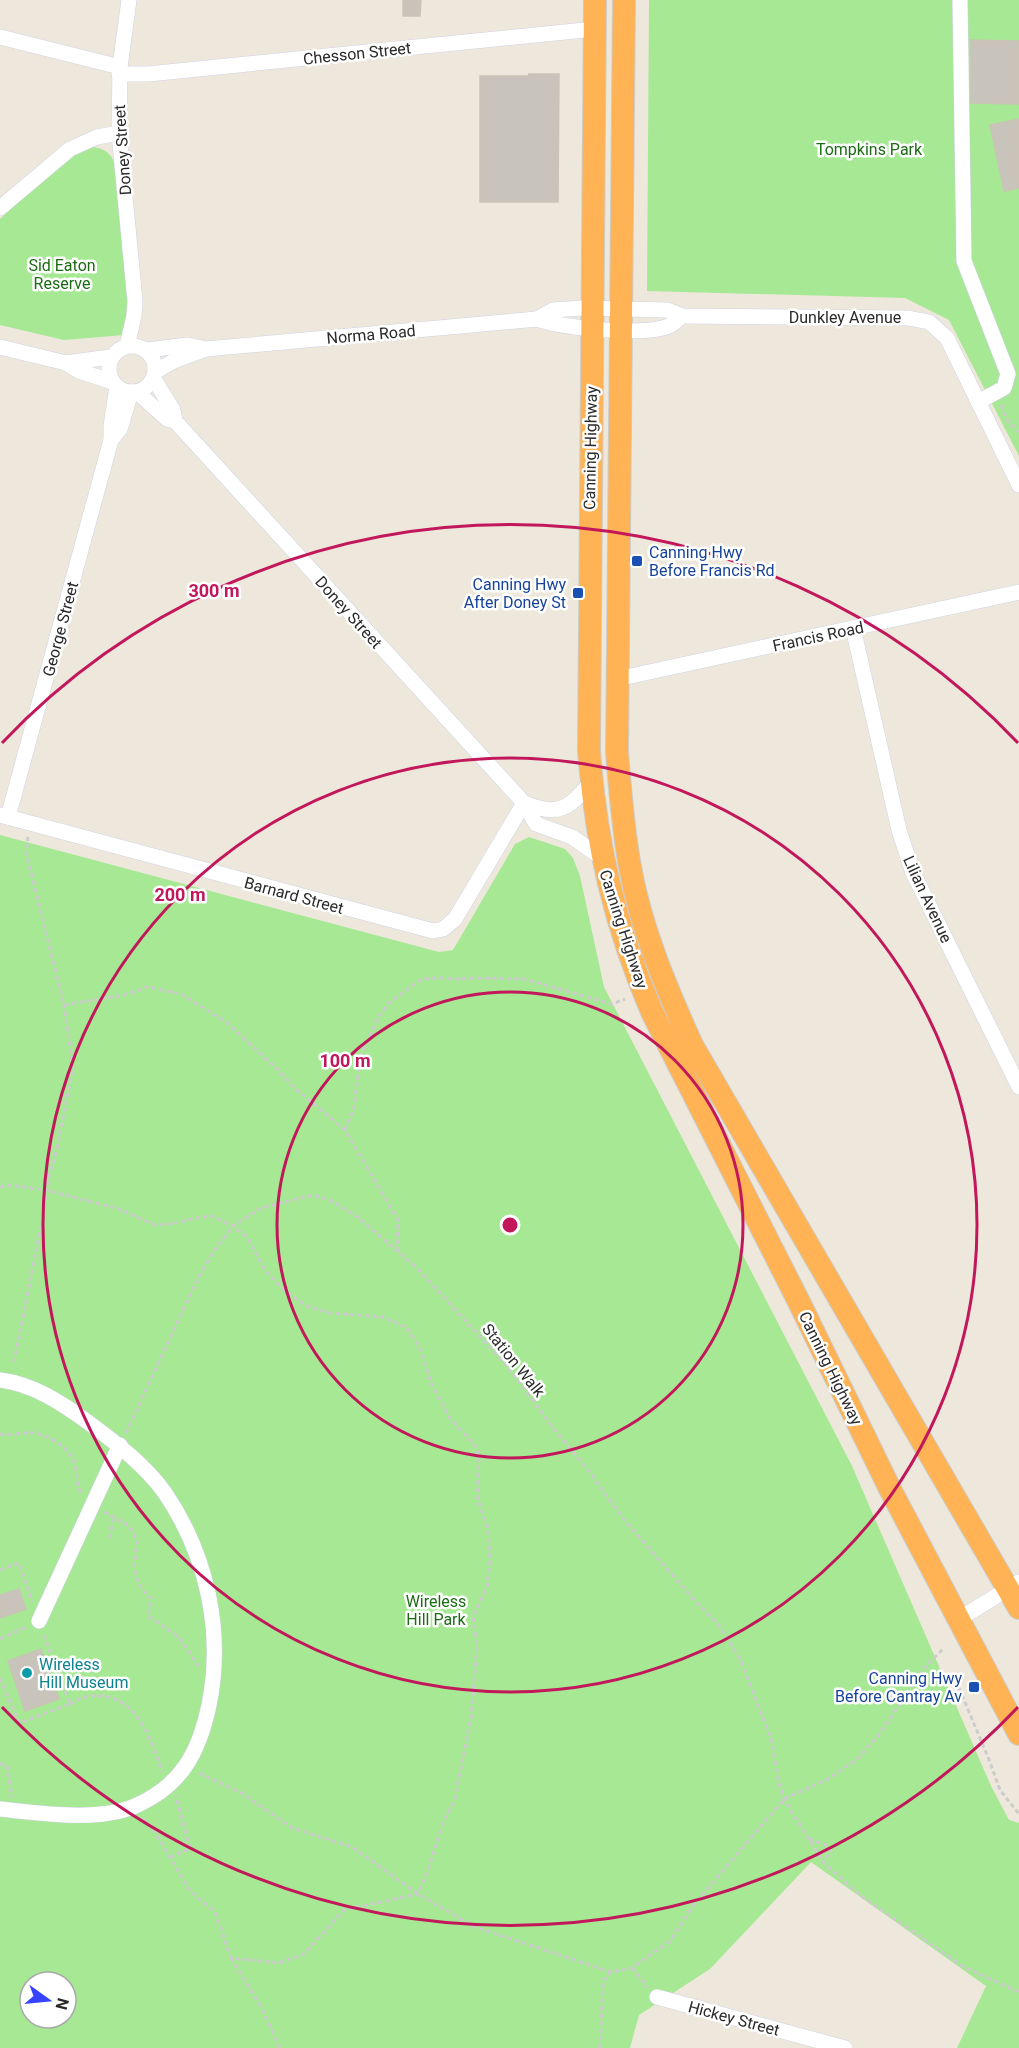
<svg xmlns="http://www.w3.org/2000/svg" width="1019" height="2048" font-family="Roboto,sans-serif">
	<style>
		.green { fill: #a6e894; fill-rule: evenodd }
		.building { fill: #c9c4bb; stroke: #c9c4b5; stroke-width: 1.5 }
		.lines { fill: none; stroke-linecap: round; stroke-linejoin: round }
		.minor-casing { stroke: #d0d2e4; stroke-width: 16 }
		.highway-casing { stroke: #ccc; stroke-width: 24 }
		.path { stroke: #ccc; stroke-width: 3; stroke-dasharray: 4.5 3; stroke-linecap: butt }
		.minor { stroke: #fff; stroke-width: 15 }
		.highway { stroke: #ffb354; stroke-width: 22 }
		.ring { fill: none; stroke: #c2185b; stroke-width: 3 }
		.transit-dot { fill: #1a4fb4; stroke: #fff; stroke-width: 2 }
		.culture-dot { fill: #0f9aa8; stroke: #fff; stroke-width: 2 }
		.labels { text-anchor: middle; stroke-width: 5; stroke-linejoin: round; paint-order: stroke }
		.street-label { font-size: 16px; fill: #2a2a2a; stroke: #fff }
		.park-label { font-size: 16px; fill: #1c6c15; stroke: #fff }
		.transit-label { font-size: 16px; fill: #164399; stroke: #fff; text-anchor: end }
		.culture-label { font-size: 16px; fill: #0d838f; stroke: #fff; text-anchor: start }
		.centre { fill: #c2185b; stroke: #fff; stroke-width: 3 }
		.ring-label { font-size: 18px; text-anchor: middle; font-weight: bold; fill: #c2185b; stroke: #fff; stroke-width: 5; stroke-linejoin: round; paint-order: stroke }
	</style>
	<rect width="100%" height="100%" fill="#ede8db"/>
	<g class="green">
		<polygon points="649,0 1019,0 1019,456 949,320 905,298 647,291"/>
		<path d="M93 147C104 149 110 152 114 162L129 315 124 335 64 340 0 325V219C25 197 62 156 93 147Z"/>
		<path d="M0 835 439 952 453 950 515 844 529 837 565 849 573 858 580 876 604 987 852 1466 991 1786 1009 1820 1019 1823V2048H957L986 1986 811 1862 710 1969 639 2015 630 2048H0ZM30 1982H66V2018H30Z"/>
	</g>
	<g class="building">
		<polygon points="403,0 421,0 420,16 403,16"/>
		<polygon points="971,40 1019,41 1019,104 971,103"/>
		<polygon points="529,74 559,74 558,202 480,202 480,76 528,76"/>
		<polygon points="1019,119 1019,188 1004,191 990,125"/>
		<polygon points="19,1589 26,1609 0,1618 0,1595"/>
		<polygon points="41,1649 59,1699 25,1711 8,1661"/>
	</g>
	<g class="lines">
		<g class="minor-casing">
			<g id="minor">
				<polyline points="960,0 964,261 1008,374 1004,388 978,402"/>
				<polyline points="0,37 120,67"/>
				<polyline points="119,74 148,74 595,29"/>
				<polyline points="0,208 70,149 97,137 119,133"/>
				<polyline points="537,319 553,310 582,308 667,310 682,316 908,318 929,322 947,338 1019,485"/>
				<circle cx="132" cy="369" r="23"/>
				<polyline points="127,346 134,316 135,301 119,133 120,67 129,0"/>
				<polyline points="0,347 66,363 79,371 113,382"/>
				<path d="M147 350 188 345 206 349 537 319C562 328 647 337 671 325 675 323 678 319 682 316"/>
				<polyline points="66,363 110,357"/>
				<polyline points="156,371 174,361 206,349"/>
				<polyline points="154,379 173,410 175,421"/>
				<polyline points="137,392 167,419 175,421 524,803 536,824 572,837 602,858"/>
				<polyline points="111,440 120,429 131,392"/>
				<polyline points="853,628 899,830 913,873 1019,1087"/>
				<polyline points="617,679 1019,592"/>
				<path d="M524 803C558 817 569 809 591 782"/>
				<polyline points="0,815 433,931 443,929 455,919 524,803"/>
				<polyline points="8,817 111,440 111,426 117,387"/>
				<path d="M0 1380C33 1384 62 1403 89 1423 116 1443 145 1465 165 1493 207 1555 224 1632 209 1705 199 1753 181 1786 135 1806 99 1822 39 1813 0 1809"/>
				<polyline points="959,1619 1019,1582"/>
				<polyline points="39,1621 120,1445"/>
				<polyline points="657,1997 845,2048"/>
			</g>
		</g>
		<g class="highway-casing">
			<g id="highway">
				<path d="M595 0 589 751C596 845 615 926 652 1012L799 1302 890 1489 1019 1734"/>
				<path d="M624 0 617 752C620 790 623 829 630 867 641 929 666 987 692 1045L1019 1608"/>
			</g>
		</g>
		<g class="path">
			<polyline points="1001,405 1007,420 1019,432"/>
			<polyline points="64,1005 124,995 148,987 181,994 226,1022 274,1066 296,1089 345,1130 398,1220 397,1250"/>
			<polyline points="345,1130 354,1108 360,1058 379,1016 390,1002 422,979 438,978 460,979 474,978 524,979 612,1004 625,999"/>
			<polyline points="0,1187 10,1185 46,1190 119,1209 155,1225 171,1224 196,1218 212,1216 233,1226 247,1237 265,1270 284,1290 307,1306 330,1313 382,1317 406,1327 420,1348 431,1383 450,1418 476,1447 479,1456 477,1497 488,1529 490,1561 487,1587 473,1617 477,1647 471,1718 454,1802 445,1817 428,1870 418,1894 344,1910 304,1954 279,1963 231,1958 215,1912 190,1891 153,1829 142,1818"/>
			<polyline points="14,1362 43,1216 48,1179 56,1153 73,1068 64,1005 26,852 28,837"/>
			<polyline points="126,1433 197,1280 213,1252 233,1226 261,1208 313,1195 330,1200 355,1215 416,1267 507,1366 554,1429 588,1470 625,1521 697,1603 718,1624 740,1659 771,1738 779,1783 784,1799 823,1862 861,1896 964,1967 1019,1992"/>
			<path d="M0 1434C12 1436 21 1432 33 1433 47 1434 70 1448 74 1462 77 1472 76 1483 81 1494"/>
			<polyline points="104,1512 126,1524 133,1532 137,1541 134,1569 137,1579 142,1590 151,1598 148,1616 179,1637 198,1666"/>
			<polyline points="110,1538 113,1518"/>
			<polyline points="0,1570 19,1563 32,1602"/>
			<polyline points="0,1639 26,1627"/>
			<polyline points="0,1678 19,1723 70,1704 43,1633"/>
			<polyline points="959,1688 990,1762 1000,1790 1019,1814"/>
			<path d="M70 1704C81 1697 88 1695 101 1696 138 1698 152 1742 162 1772"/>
			<polyline points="0,1764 7,1765 12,1797"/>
			<polyline points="199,1773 243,1794 292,1828 352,1847 418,1894 475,1927 611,1972 632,1968 670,1941 692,1907 784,1799 828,1779 856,1760 878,1736 925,1667 943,1649"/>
			<polyline points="809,1839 826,1845 831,1852 823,1862"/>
			<polyline points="170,1857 190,1849 176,1796"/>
			<polyline points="231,1958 260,2005 280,2048"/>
			<polyline points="632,1968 648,1987"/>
			<polyline points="600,2048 603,1981 611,1972"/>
		</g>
		<use href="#minor" class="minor"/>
		<use href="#highway" class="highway"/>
	</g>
	<g class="ring">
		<circle cx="510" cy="1225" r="233"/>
		<circle cx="510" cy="1225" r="467"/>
		<path d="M1018 1707A700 700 0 0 1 2 1707M2 743A700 700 0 0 1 1018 743"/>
	</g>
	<g class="transit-dot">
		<rect x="631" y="555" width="12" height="12" rx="3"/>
		<rect x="572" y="587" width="12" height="12" rx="3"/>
		<rect x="968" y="1681" width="12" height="12" rx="3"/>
	</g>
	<circle class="culture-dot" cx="27" cy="1673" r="6"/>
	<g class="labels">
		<g class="street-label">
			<text transform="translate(357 53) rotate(-6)" y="6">Chesson Street</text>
			<text transform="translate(122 150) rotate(-94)" y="6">Doney Street</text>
			<text x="845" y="323">Dunkley Avenue</text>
			<text transform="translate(371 334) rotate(-5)" y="6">Norma Road</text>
			<text transform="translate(590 448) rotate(-89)" y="6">Canning Highway</text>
			<text transform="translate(349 612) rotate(48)" y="6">Doney Street</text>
			<text transform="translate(60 629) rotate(-75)" y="6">George Street</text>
			<text transform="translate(818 636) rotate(-12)" y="6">Francis Road</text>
			<text transform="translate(294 895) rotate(15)" y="6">Barnard Street</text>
			<text transform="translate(928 899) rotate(65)" y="6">Lilian Avenue</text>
			<text transform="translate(624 929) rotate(72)" y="6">Canning Highway</text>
			<text transform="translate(514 1360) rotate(51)" y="6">Station Walk</text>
			<text transform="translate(831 1368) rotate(64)" y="6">Canning Highway</text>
			<text transform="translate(734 2018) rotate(15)" y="6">Hickey Street</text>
		</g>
		<g class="park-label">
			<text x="869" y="155">Tompkins Park</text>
			<text x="62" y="271">Sid Eaton<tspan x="62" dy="18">Reserve</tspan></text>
			<text x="436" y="1607">Wireless<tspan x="436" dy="18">Hill Park</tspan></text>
		</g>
		<g class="transit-label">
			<text x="649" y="558" text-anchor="start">Canning Hwy<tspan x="649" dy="18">Before Francis Rd</tspan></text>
			<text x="566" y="590">Canning Hwy<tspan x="566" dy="18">After Doney St</tspan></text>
			<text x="962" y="1684">Canning Hwy<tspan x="962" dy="18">Before Cantray Av</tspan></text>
		</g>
		<g class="culture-label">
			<text x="39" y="1670">Wireless<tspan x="39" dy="18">Hill Museum</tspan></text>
		</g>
	</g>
	<circle cx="510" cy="1225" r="9" class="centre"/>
	<g class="ring-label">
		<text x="214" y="597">300 m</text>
		<text x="180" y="901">200 m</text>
		<text x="345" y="1067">100 m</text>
	</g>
	<g transform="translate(48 2000) rotate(105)"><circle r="28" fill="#ffffff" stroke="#aaaaaa" stroke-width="1.5"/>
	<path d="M0-4.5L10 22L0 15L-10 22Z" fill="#3643ff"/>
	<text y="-9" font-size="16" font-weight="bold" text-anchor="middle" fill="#2a2a2a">N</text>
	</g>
</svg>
